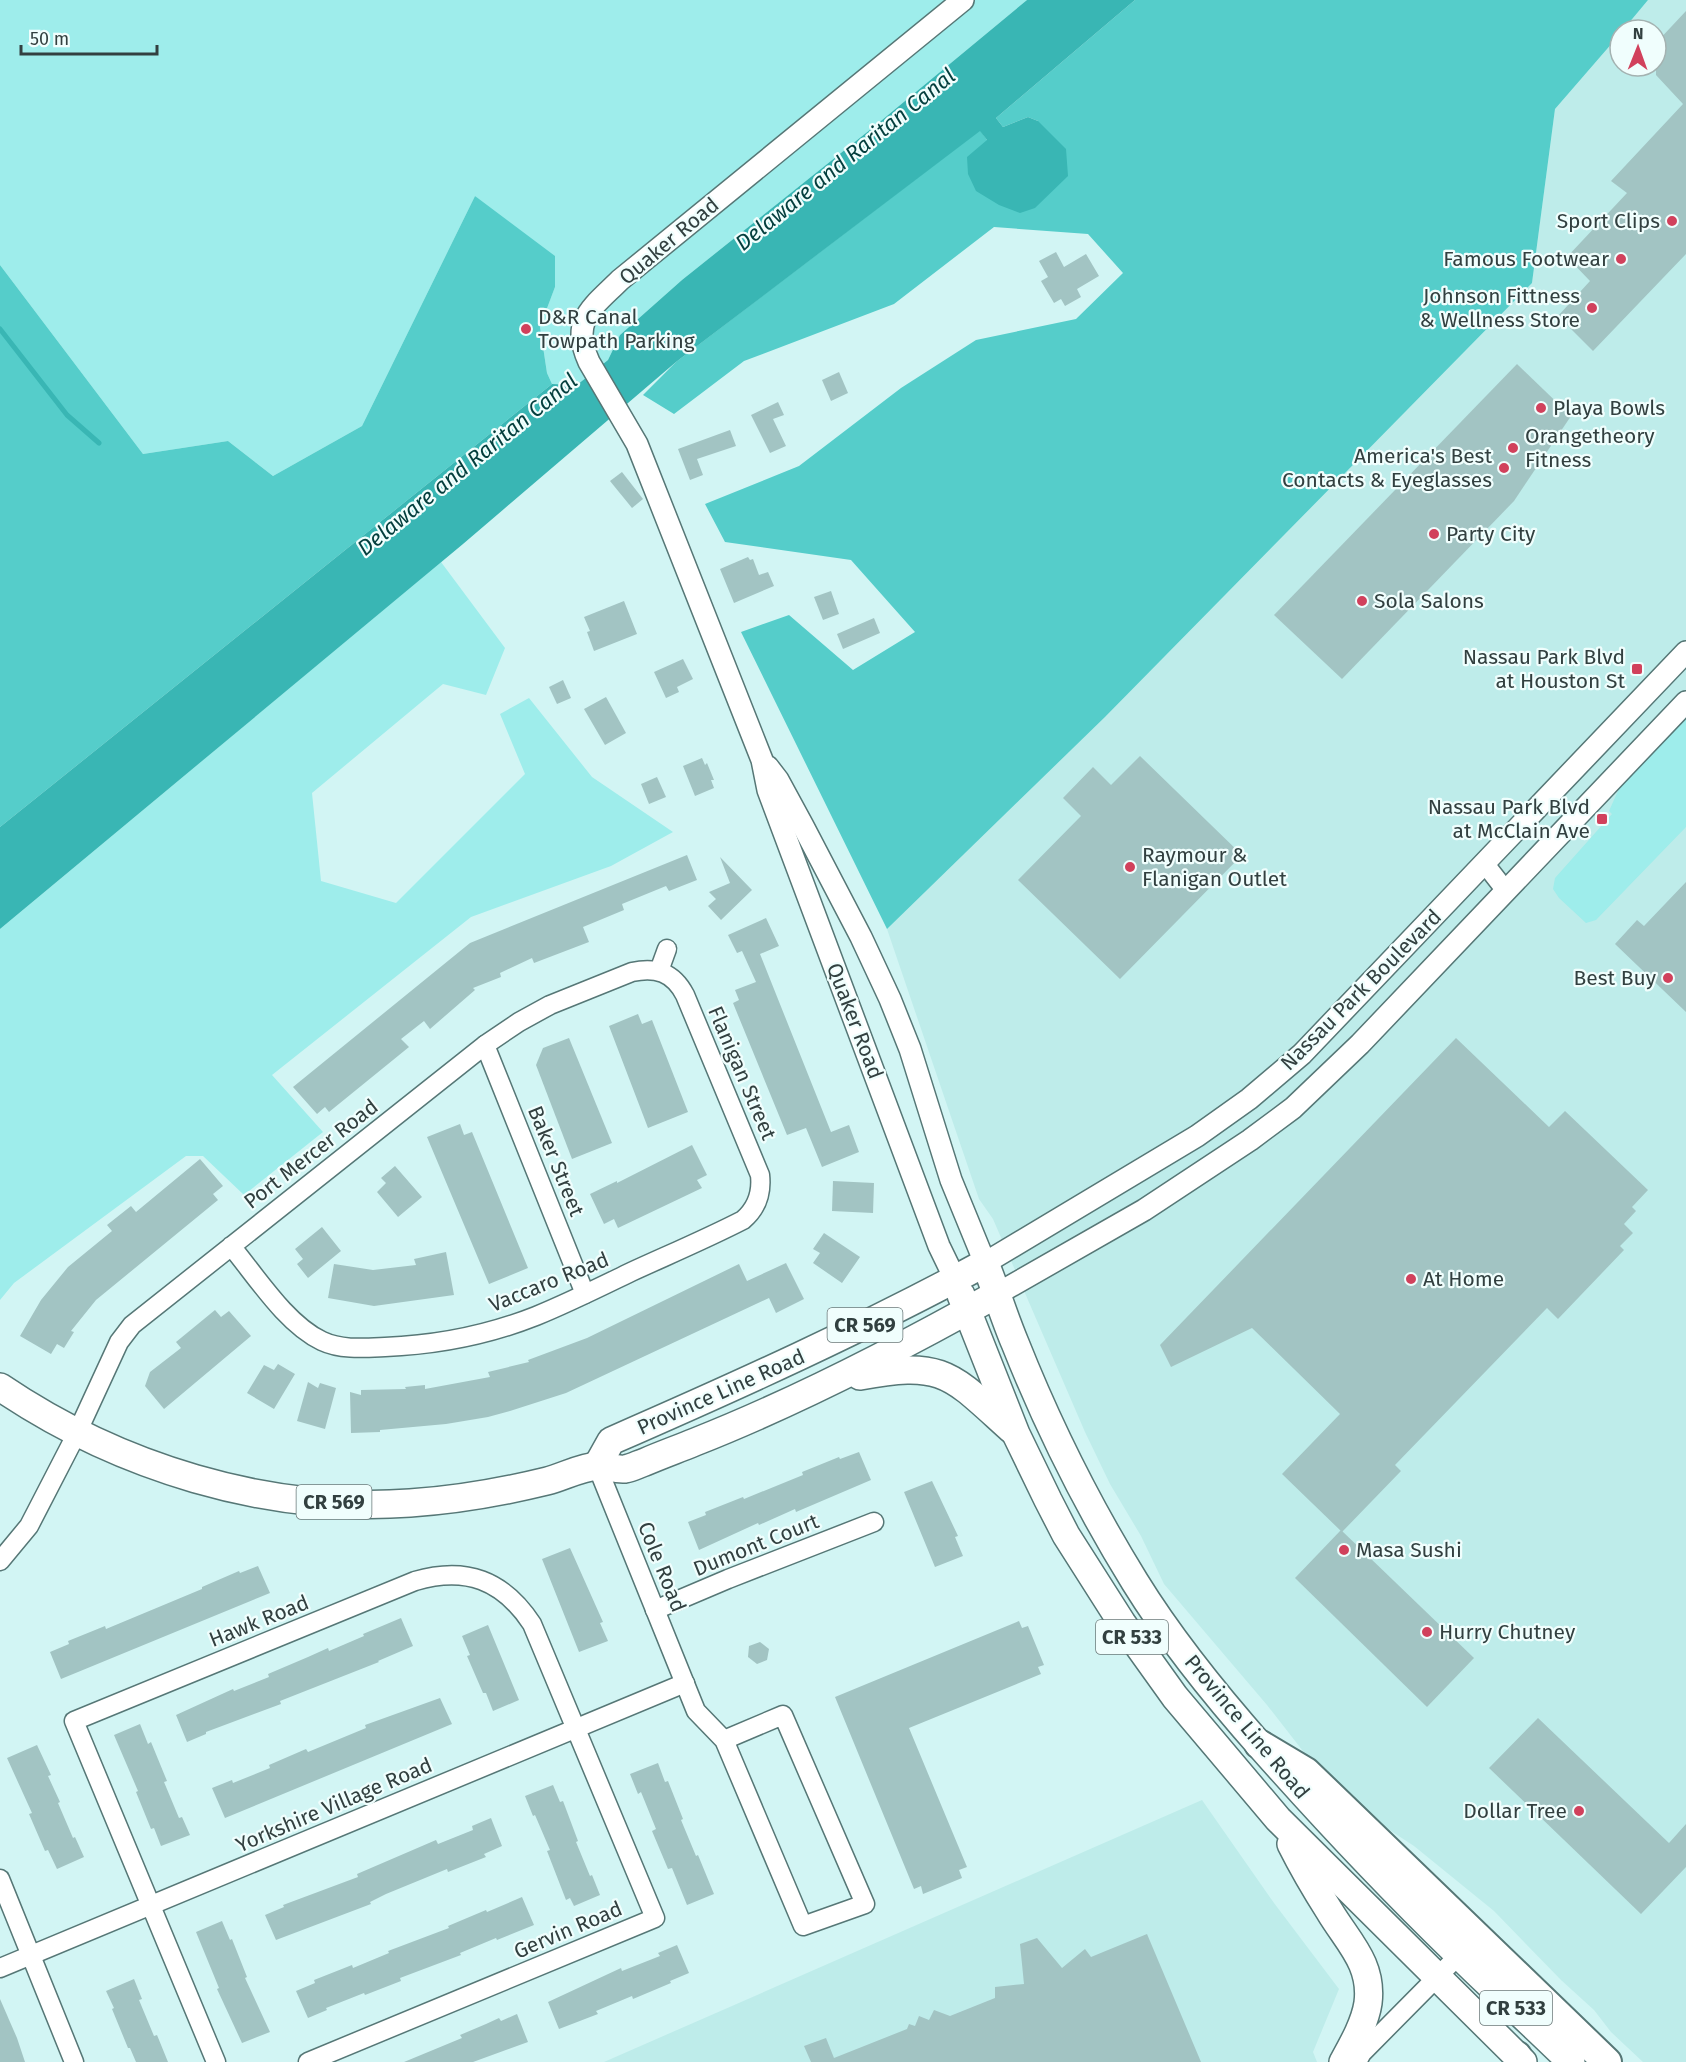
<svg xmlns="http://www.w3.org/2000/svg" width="1686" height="2062" font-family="'Fira Sans',sans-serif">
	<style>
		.built { fill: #beecea }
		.green { fill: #9eedeb }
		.forest { fill: #55cdca }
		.water { fill: #39b6b4 }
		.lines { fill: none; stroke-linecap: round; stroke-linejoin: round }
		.stream { stroke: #39b6b4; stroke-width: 5 }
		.building { fill: #a2c4c3 }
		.minor-casing { stroke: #567776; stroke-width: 21 }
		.tertiary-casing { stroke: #567776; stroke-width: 24 }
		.primary-casing { stroke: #567776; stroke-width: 30 }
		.trunk-casing { stroke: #567776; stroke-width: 32 }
		.minor { stroke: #fff; stroke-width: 18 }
		.tertiary { stroke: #fff; stroke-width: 21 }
		.primary { stroke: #fff; stroke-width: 27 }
		.trunk { stroke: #fff; stroke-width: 28 }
		.poi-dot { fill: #d1415c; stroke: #f0fefd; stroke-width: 2 }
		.labels { text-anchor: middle; stroke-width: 4.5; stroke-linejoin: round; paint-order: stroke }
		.shield { fill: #f0fefd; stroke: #6b7979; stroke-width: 1.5 }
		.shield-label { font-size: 20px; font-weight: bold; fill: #324040 }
		.poi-label { font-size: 21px; fill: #324040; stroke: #f0fefd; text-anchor: start }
		.street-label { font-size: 21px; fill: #324040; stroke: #f0fefd }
		.water-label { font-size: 22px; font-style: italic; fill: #033e3d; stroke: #f0fefd }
	</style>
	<rect width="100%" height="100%" fill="#d2f5f4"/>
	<g class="built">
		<polygon points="1648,0 1686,0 1686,2062 1643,2062 1611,2032 1594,2010 1561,1980 1494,1911 1414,1846 1365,1814 1306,1755 1267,1705 1164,1584 1141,1536 1110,1484 1085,1432 993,1219 979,1199 887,929 1105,717 1532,283 1555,109 1620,34 1620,66 1656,66 1656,30 1623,30"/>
		<polygon points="1202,1800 1274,1903 1339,1989 1313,2052 1317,2062 604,2062"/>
	</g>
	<g class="green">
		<polygon points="0,0 1027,0 876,125 682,280 620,335 608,360 577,385 552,384 547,373 540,327 555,287 475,196 362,426 273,476 228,441 143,454 0,265"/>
		<polygon points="441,562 505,648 486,695 443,684 312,793 321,881 396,903 525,774 500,714 529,698 592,777 673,832 611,866 471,917 272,1075 323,1132 244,1195 203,1156 186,1156 14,1283 0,1300 0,929"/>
		<polygon points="1686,717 1686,827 1596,920 1586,923 1559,898 1553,889 1555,878 1612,814 1609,811 1621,784"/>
	</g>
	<g class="forest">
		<polygon points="1135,0 1648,0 1623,30 1620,30 1620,34 1555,109 1532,283 1105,717 887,929 741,632 789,615 853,670 915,632 851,560 725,542 705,504 799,466 901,388 976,340 1076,319 1123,273 1088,234 994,227 894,304 744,361 674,414 643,395 676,362 980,130 987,140 1038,121 1028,117 1003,127 996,118"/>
		<polygon points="475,196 555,256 555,287 540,327 547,373 552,384 0,827 0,265 143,454 228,441 273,476 362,426"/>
	</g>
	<polygon class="water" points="1027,0 1135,0 996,118 1003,127 1028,117 1038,121 1066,149 1068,176 1035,208 1020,213 999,205 976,191 968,174 967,157 987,140 980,131 676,362 463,544 0,929 0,827 552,384 577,385 608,360 620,335 682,280 876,125"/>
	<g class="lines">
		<polyline class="stream" points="0,329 67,415 99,443"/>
	</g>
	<g class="building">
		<polygon points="1686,11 1686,254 1593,351 1558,316 1590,281 1567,257 1627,193 1611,181 1683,104 1656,75 1656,43"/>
		<polygon points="1056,252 1064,267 1086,254 1099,276 1077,289 1081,297 1065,306 1061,299 1054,303 1041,281 1048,277 1039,261"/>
		<polygon points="1517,364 1571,416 1514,501 1342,679 1274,615"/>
		<polygon points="839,372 848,393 831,401 822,380"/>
		<polygon points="778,402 784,415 773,419 786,446 770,453 751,415"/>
		<polygon points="730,430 736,446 697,459 703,475 690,480 678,449"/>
		<polygon points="622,472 643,499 632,508 610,481"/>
		<polygon points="748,557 750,560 753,559 759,575 768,572 774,586 734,603 720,569"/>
		<polygon points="831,591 839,614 823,620 814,597"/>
		<polygon points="624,601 637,634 594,651 587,632 590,631 584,617"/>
		<polygon points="874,618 880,633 843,649 837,634"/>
		<polygon points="683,659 693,679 677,687 679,692 666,698 654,672"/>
		<polygon points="563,680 571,698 557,704 549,687"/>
		<polygon points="606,697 626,733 605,745 584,709"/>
		<polygon points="1140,756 1242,855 1120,979 1018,880 1081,816 1063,798 1093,767 1111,785"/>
		<polygon points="702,758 705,765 707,763 714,780 711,780 714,788 695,796 683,766"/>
		<polygon points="657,777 666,797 649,804 641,784"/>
		<polygon points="687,855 697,880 669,891 666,886 622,904 624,910 583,927 589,942 534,963 532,958 500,973 501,977 473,988 475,990 430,1029 424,1021 401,1039 409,1047 329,1112 325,1107 317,1114 293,1087 470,943"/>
		<polygon points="720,857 752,890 721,920 708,906 716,899 709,892 730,883"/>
		<polygon points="1686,882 1686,1012 1615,944 1637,920 1644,926"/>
		<polygon points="766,918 779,946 760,954 831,1132 849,1125 859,1152 822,1167 806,1128 787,1135 733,1003 739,1000 735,990 756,982 742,951 737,953 728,935"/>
		<polygon points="638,1014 642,1024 652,1020 688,1112 648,1128 609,1026"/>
		<polygon points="569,1038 612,1143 572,1159 536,1065 543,1048"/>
		<polygon points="1456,1038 1549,1127 1565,1111 1648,1190 1632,1207 1636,1211 1624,1224 1633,1233 1620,1246 1624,1250 1558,1319 1547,1308 1395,1465 1401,1471 1342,1532 1282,1474 1340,1414 1252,1328 1171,1367 1160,1345"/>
		<polygon points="460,1124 464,1135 472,1132 528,1268 489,1284 427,1137"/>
		<polygon points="692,1145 707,1175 697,1180 702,1188 618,1228 614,1219 604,1224 590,1194 617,1181 617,1183"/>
		<polygon points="200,1159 223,1186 213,1194 218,1200 96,1300 71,1331 74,1332 64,1348 57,1344 51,1354 20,1336 41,1300 68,1267 112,1231 107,1225 131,1206 136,1212"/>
		<polygon points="395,1166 422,1197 398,1217 377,1192 386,1183 381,1178"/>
		<polygon points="833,1181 874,1183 873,1213 832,1211"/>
		<polygon points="322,1227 341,1251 308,1278 297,1264 303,1259 295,1249"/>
		<polygon points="824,1233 860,1257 842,1283 813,1263 820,1253 813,1249"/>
		<polygon points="446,1252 454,1295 374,1306 328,1298 334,1264 373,1270 416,1265 414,1259"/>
		<polygon points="786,1263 804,1299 776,1313 769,1298 566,1393 510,1411 488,1417 446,1424 380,1430 380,1432 351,1433 350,1392 361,1395 361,1390 406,1389 405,1387 425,1385 425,1389 490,1377 488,1372 529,1362 528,1360 587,1338 739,1264 747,1281"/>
		<polygon points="215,1310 221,1317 229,1311 251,1336 164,1409 145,1386 150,1372 181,1348 176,1342"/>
		<polygon points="278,1364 295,1374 274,1409 247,1393 264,1365 274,1370"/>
		<polygon points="308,1382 318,1388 320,1383 336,1388 325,1429 297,1421"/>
		<polygon points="859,1452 871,1480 796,1512 795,1509 759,1525 758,1523 699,1550 688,1522 706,1515 705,1512 743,1497 744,1499 803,1475 802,1472 839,1457 840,1459"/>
		<polygon points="932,1481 958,1536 955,1537 963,1556 935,1567 904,1492"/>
		<polygon points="1341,1530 1474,1658 1427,1707 1295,1578"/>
		<polygon points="570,1548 603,1622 600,1623 608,1641 579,1652 542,1559"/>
		<polygon points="258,1566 270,1593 61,1679 50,1652 69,1644 68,1641 105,1626 106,1629 202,1589 202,1587 239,1571 240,1573"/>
		<polygon points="401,1618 413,1646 378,1661 379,1662 280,1701 281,1704 206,1732 206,1734 187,1742 176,1715 233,1689 234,1691 269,1677 268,1674 308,1657 328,1648 329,1651 364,1636 363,1634"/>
		<polygon points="1019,1621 1022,1628 1028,1626 1044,1665 1038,1667 1041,1674 909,1728 967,1867 959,1870 962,1878 923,1894 921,1886 914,1889 835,1697"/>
		<polygon points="488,1625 519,1700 493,1711 486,1693 483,1693 467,1656 470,1655 462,1636"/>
		<polygon points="760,1642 769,1649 767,1660 757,1664 748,1657 749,1646"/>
		<polygon points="440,1698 452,1724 225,1818 212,1788 232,1780 233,1783 270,1768 269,1765 306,1749 308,1752 366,1728 365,1725"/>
		<polygon points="1538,1718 1669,1843 1686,1824 1686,1867 1641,1914 1489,1768"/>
		<polygon points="140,1724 148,1744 151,1742 167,1781 164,1782 179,1818 182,1817 190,1835 161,1846 154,1828 151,1829 136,1792 138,1791 114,1735"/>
		<polygon points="37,1745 51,1775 48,1776 60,1802 58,1803 73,1838 75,1837 84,1857 57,1869 48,1850 45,1851 29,1814 32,1813 7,1758"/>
		<polygon points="658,1763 665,1782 668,1781 683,1819 681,1820 696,1856 698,1855 714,1894 687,1905 672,1868 668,1869 652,1831 656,1829 641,1792 638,1794 630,1774"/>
		<polygon points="553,1785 560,1802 563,1801 578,1841 576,1842 590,1876 592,1875 600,1895 574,1906 570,1898 566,1900 547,1851 550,1850 535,1815 533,1816 525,1796"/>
		<polygon points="491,1818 502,1846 484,1854 486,1857 448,1872 447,1869 386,1894 370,1902 371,1904 276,1940 265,1915 284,1907 283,1905 358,1877 357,1874 436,1840 438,1844 473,1830 472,1826"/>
		<polygon points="522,1897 534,1925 497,1940 496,1938 460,1953 461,1955 400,1978 401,1981 365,1995 364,1993 326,2008 327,2010 308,2018 296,1991 315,1983 314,1980 352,1965 353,1968 389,1953 388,1951 449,1928 448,1926 486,1910 487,1912"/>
		<polygon points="222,1921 230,1940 232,1939 247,1977 245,1978 270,2032 242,2043 217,1989 219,1988 196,1932"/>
		<polygon points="1147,1934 1201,2062 811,2062 804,2046 826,2038 834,2058 907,2029 909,2024 915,2026 919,2016 929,2020 934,2010 950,2016 995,1998 995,1987 1024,1984 1020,1944 1037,1938 1062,1968 1085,1949 1091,1957"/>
		<polygon points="677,1945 689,1973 670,1981 671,1983 633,1999 632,1996 596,2011 598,2014 559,2029 548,2002 621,1968 622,1971 660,1956 658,1953"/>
		<polygon points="134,1979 142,1999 139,2000 154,2036 157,2035 168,2062 136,2062 130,2048 128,2048 112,2009 114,2008 106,1991"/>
		<polygon points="0,1999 17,2038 25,2062 0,2062"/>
		<polygon points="517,2014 528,2042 473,2062 404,2062 462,2038 460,2035 486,2024 499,2018 501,2021"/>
	</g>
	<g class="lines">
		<g class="minor-casing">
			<g id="minor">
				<polyline points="1485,864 1506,891"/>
				<polyline points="659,971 667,949"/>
				<polyline points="485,1045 585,1294"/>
				<polyline points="597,1466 696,1711 724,1740 725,1742 803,1926 865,1904 783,1715 724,1740"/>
				<path d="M0 1561 29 1526 77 1433 119 1342 132 1325 485 1045 519 1022 550 1005 632 972C656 967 673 972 685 995L760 1175C762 1193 757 1208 743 1220 706 1239 668 1255 631 1272 600 1287 568 1303 536 1316 488 1335 436 1345 385 1347 364 1348 341 1350 322 1341 286 1324 256 1276 231 1246"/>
				<polyline points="655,1610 728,1579 874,1522"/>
				<polyline points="0,1879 74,2062"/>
				<polyline points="0,1968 685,1683"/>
				<path d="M216 2062 74 1721 415 1581C466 1566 503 1580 532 1624L655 1918 308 2062"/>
				<polyline points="1357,2062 1362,2053 1459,1955"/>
			</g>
		</g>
		<g class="tertiary-casing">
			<g id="tertiary">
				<polyline points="768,767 778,780 803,826 861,937 890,999 910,1049 951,1180 985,1263 1197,1136 1249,1099 1302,1054 1686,652"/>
				<path d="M955 1279 939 1246 768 790 762 760 637 444 589 362C570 320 592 308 620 280L963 0"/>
				<polyline points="997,1294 1144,1210 1250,1140 1293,1108 1360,1044 1686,702"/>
			</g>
		</g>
		<g class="primary-casing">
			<g id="primary">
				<polyline points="961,1295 1016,1434 1048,1500 1066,1535 1122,1623 1175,1697 1278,1819 1523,2062"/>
				<path d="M860 1376C944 1360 951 1375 1011 1429"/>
				<path d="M0 1387C118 1467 266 1513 410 1503 456 1500 502 1492 547 1481 563 1477 581 1467 598 1466 607 1466 616 1470 625 1469 631 1468 639 1464 645 1462 661 1455 678 1449 695 1442 799 1401 899 1349 997 1294"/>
				<path d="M597 1466 611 1441C737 1386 863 1329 985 1263 996 1290 1004 1317 1015 1343 1048 1426 1088 1506 1135 1582 1172 1642 1217 1697 1264 1750 1326 1820 1391 1889 1458 1954 1495 1991 1534 2025 1571 2062"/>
				<path d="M1291 1844C1303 1868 1316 1890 1330 1912 1348 1942 1373 1964 1368 2003 1365 2023 1353 2044 1343 2062"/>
			</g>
		</g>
		<g class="trunk-casing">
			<g id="trunk">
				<polyline points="1259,1744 1306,1772 1607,2062"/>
				<polyline points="1517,2056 1520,2062"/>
			</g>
		</g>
		<use href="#minor" class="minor"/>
		<use href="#tertiary" class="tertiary"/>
		<use href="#primary" class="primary"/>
		<use href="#trunk" class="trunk"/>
	</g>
	<g class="poi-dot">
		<circle cx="1672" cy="221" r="6"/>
		<circle cx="1621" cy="259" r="6"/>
		<circle cx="1592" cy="308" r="6"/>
		<circle cx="526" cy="329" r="6"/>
		<circle cx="1541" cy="408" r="6"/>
		<circle cx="1513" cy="448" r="6"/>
		<circle cx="1504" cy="468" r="6"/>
		<circle cx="1434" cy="534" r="6"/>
		<circle cx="1362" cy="601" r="6"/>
		<rect x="1631" y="663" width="12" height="12" rx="3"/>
		<rect x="1596" y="813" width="12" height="12" rx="3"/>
		<circle cx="1130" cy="867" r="6"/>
		<circle cx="1668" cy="978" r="6"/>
		<circle cx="1411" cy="1279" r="6"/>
		<circle cx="1344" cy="1550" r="6"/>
		<circle cx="1427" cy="1632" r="6"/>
		<circle cx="1579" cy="1811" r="6"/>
	</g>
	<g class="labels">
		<g class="shield">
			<rect x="827.5" y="1308" width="75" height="34" rx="4.5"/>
			<rect x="296.5" y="1485" width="75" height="34" rx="4.5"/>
			<rect x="1096" y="1620" width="72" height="34" rx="4.5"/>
			<rect x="1480" y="1991" width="72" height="34" rx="4.5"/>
		</g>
		<g class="shield-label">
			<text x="865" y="1332">CR 569</text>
			<text x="334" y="1509">CR 569</text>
			<text x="1132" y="1644">CR 533</text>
			<text x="1516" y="2015">CR 533</text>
		</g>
		<g class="poi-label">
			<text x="1660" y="228" text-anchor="end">Sport Clips</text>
			<text x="1609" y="266" text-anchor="end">Famous Footwear</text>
			<text x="1580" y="303" text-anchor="end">Johnson Fittness<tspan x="1580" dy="24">&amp; Wellness Store</tspan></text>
			<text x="538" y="324">D&amp;R Canal<tspan x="538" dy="24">Towpath Parking</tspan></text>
			<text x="1553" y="415">Playa Bowls</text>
			<text x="1525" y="443">Orangetheory<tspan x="1525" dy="24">Fitness</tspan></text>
			<text x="1492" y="463" text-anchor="end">America's Best<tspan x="1492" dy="24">Contacts &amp; Eyeglasses</tspan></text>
			<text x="1446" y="541">Party City</text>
			<text x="1374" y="608">Sola Salons</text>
			<text x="1625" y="664" text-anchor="end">Nassau Park Blvd<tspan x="1625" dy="24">at Houston St</tspan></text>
			<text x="1590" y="814" text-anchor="end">Nassau Park Blvd<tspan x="1590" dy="24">at McClain Ave</tspan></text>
			<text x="1142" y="862">Raymour &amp;<tspan x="1142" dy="24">Flanigan Outlet</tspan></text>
			<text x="1656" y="985" text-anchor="end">Best Buy</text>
			<text x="1423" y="1286">At Home</text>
			<text x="1356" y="1557">Masa Sushi</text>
			<text x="1439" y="1639">Hurry Chutney</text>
			<text x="1567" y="1818" text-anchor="end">Dollar Tree</text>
		</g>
		<g class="street-label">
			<text transform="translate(669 241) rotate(-40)" y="7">Quaker Road</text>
			<text transform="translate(1361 990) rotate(-45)" y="7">Nassau Park Boulevard</text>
			<text transform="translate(855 1021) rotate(69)" y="7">Quaker Road</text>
			<text transform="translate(742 1073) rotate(67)" y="7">Flanigan Street</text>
			<text transform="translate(311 1154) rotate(-38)" y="7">Port Mercer Road</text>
			<text transform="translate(556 1161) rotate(68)" y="7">Baker Street</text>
			<text transform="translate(549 1282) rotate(-22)" y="7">Vaccaro Road</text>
			<text transform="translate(721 1392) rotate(-24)" y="7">Province Line Road</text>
			<text transform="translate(756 1545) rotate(-22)" y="7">Dumont Court</text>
			<text transform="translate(662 1567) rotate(68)" y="7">Cole Road</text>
			<text transform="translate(259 1621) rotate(-22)" y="7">Hawk Road</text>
			<text transform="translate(1247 1727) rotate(50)" y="7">Province Line Road</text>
			<text transform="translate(334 1805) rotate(-23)" y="7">Yorkshire Village Road</text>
			<text transform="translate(568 1930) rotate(-23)" y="7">Gervin Road</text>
		</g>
		<g class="water-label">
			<text transform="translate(845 159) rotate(-39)" y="8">Delaware and Raritan Canal</text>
			<text transform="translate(467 464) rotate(-39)" y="8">Delaware and Raritan Canal</text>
		</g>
	</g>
	<g transform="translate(1638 48) rotate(1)"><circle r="28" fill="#f0fefd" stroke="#a4b2b1" stroke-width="1.5"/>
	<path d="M0-4.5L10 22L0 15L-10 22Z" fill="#d1415c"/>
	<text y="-9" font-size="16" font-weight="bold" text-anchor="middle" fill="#324040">N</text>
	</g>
	<path d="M21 45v9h136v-9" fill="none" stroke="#324040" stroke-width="3"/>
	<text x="30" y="45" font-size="18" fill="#324040" stroke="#f0fefd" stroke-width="4.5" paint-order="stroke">50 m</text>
</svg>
